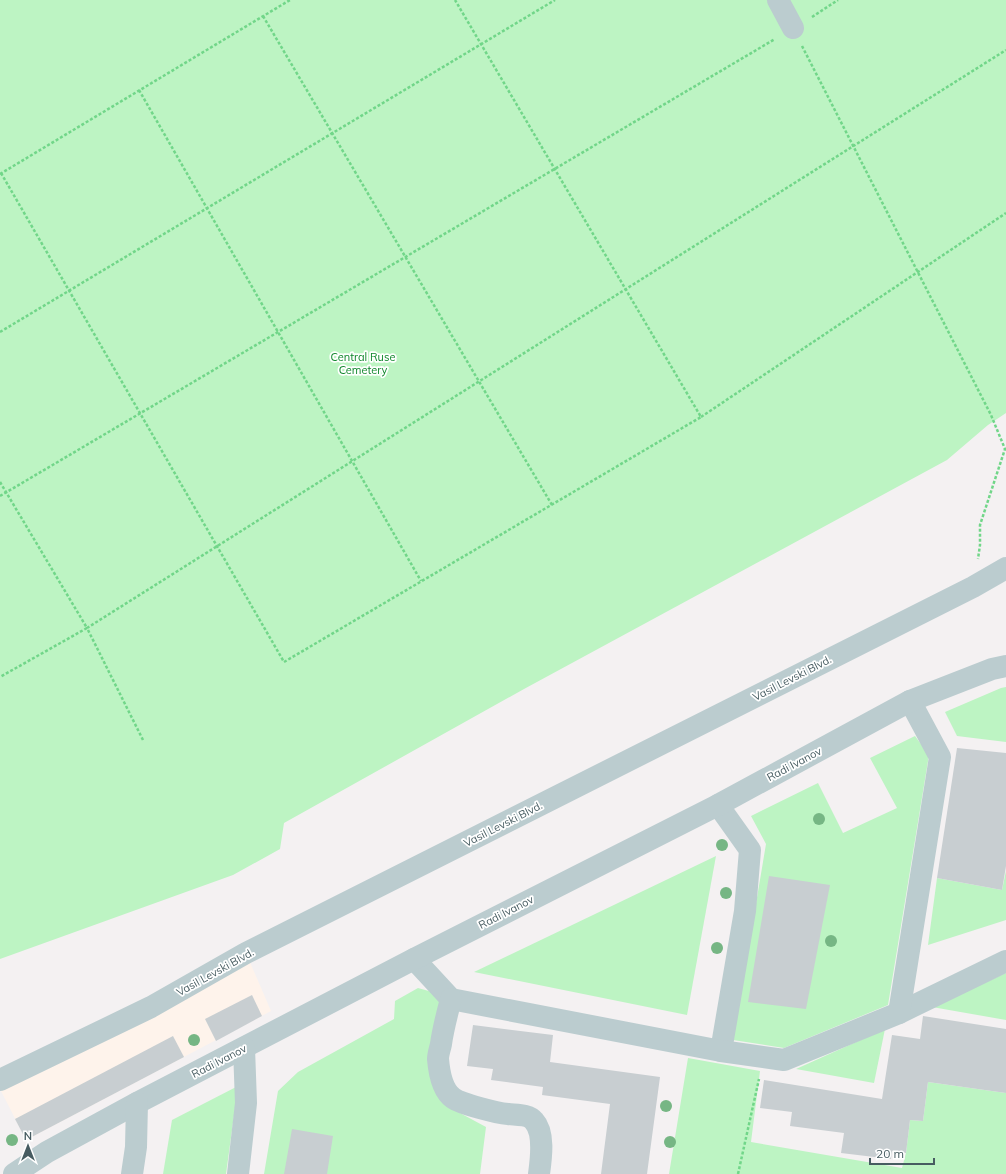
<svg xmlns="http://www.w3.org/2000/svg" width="1006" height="1174" font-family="Mulish,sans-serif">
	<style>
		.commercial { fill: #fef3eb }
		.green { fill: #bdf4c3 }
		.building { fill: #c8ced1 }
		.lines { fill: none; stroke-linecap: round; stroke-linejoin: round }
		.path { stroke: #71d689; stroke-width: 2.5; stroke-dasharray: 3 2; stroke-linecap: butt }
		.minor { stroke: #bbcccf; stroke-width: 22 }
		.tree { fill: #76b684 }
		.labels { text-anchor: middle; stroke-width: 3.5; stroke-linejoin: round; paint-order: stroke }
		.park-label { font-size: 11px; fill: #0e862a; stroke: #fff }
		.street-label { font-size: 11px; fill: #475c61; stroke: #fff }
	</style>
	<rect width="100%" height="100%" fill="#f4f1f2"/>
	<polygon class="commercial" points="246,953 271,1011 26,1140 0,1089"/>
	<g class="green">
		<polygon points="0,0 1006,0 1006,413 988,425 947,460 524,689 284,823 280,849 233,875 0,959"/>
		<polygon points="1006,687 1006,742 957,736 945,712 1001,688"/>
		<polygon points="915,736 929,755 888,1005 784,1048 733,1040 766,844 751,816 818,783 843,833 897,808 870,758"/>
		<polygon points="716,856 687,1015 474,972"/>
		<polygon points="1006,871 1006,920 928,945 937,878 1002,890"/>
		<polygon points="1006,973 1006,1020 932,1007"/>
		<polygon points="418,988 443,995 434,1042 460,1113 486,1127 480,1174 264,1174 278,1091 298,1072 394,1019 395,1001"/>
		<polygon points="885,1029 874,1083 796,1069"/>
		<polygon points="688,1058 760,1071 751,1142 902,1168 906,1153 910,1120 923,1121 928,1082 1006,1093 1006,1174 669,1174"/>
		<polygon points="238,1086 226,1174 163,1174 172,1120"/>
	</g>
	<g class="building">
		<polygon points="957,748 1006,753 1006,866 1002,890 937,878"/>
		<polygon points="769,876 830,885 806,1009 748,1002"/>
		<polygon points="252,995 262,1016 216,1041 205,1019"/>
		<polygon points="923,1016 1006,1029 1006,1093 928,1082 923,1121 910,1120 906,1153 892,1151 891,1159 841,1153 844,1133 790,1126 792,1112 760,1108 764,1080 882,1099 892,1035 920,1039"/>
		<polygon points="473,1025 553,1035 550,1062 660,1077 647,1174 601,1174 610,1104 542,1095 543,1087 491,1080 493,1069 467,1066"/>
		<polygon points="173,1036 184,1057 26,1140 15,1119"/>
		<polygon points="292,1129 333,1136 327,1174 284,1174"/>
	</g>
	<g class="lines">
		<g class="path">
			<polyline points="263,16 552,505"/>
			<polyline points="812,17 838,0"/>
			<polyline points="802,46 991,415 1005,449 980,525 980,545 978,559"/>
			<polyline points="139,90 421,581"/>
			<polyline points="1,173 284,662 701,417 455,0"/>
			<polyline points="0,174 290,0"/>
			<polyline points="0,332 555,0"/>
			<polyline points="701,417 1006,213"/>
			<polyline points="0,482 87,628 0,677"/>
			<polyline points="0,496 775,39"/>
			<polyline points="143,740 87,628 1006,50"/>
			<polyline points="738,1174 759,1079"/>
		</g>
		<g class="minor">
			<polyline points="778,0 793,28"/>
			<polyline points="718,805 750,850 745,911 721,1051"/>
			<polyline points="414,959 451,999 721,1051 784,1060 899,1013 1006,961"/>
			<path d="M451 999C447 1014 443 1029 441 1044 440 1049 438 1054 438 1059 439 1071 442 1090 453 1098 461 1104 497 1113 508 1114 516 1115 529 1114 534 1121 545 1133 541 1159 539 1174"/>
			<polyline points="899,1013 940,757 910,701"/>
			<polyline points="0,1080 151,1007 246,953 973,587 1006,568"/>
			<polyline points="14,1174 47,1152 137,1103 414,959 718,805 910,701 992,669 1006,666"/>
			<polyline points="132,1174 136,1147 137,1103"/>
			<polyline points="238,1174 246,1103 244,1048"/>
		</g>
	</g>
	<g class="tree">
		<circle cx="819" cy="819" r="6"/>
		<circle cx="722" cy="845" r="6"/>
		<circle cx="726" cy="893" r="6"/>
		<circle cx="831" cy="941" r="6"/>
		<circle cx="717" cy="948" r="6"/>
		<circle cx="194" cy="1040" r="6"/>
		<circle cx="666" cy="1106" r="6"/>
		<circle cx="12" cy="1140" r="6"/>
		<circle cx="670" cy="1142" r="6"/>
	</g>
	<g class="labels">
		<g class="park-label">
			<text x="363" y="361">Central Ruse<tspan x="363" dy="13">Cemetery</tspan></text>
		</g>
		<g class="street-label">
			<text transform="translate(792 678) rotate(-27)" y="4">Vasil Levski Blvd.</text>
			<text transform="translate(794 764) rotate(-28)" y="4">Radi Ivanov</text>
			<text transform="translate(503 824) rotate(-27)" y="4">Vasil Levski Blvd.</text>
			<text transform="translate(506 912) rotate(-27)" y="4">Radi Ivanov</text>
			<text transform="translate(215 972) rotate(-29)" y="4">Vasil Levski Blvd.</text>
			<text transform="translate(219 1061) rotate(-27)" y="4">Radi Ivanov</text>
		</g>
	</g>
	<g transform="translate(28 1146)" stroke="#ffffff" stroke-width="3" paint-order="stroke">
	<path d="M0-3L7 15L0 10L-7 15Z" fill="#475c61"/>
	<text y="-6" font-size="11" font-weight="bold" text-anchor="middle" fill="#475c61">N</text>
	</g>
	<path d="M870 1158v6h64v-6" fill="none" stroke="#475c61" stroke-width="2"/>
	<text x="876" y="1158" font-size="12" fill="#475c61" stroke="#ffffff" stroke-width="3" paint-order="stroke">20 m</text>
</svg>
